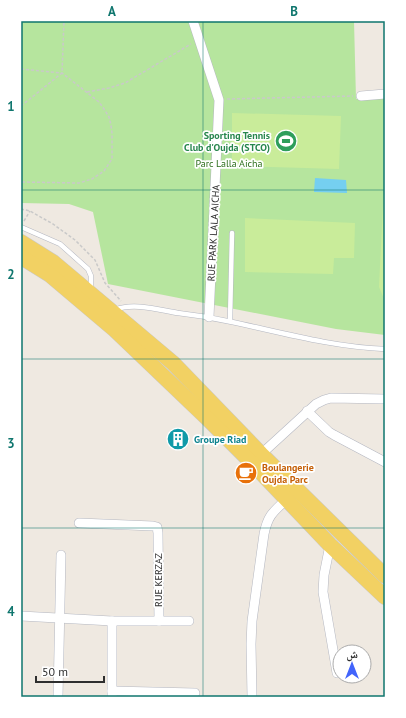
<svg xmlns="http://www.w3.org/2000/svg" width="406" height="718" font-family="'PT Sans','Noto Naskh Arabic',sans-serif">
	<style>
		.green { fill: #b6e59e }
		.pitch { fill: #c9ec9a }
		.water { fill: #75cff0 }
		.lines { fill: none; stroke-linecap: round; stroke-linejoin: round }
		.lane-casing { stroke: #b4b7c1; stroke-width: 5.5 }
		.street-casing { stroke: #b4b7c1; stroke-width: 10 }
		.primary-casing { stroke: #c9c9c9; stroke-width: 16 }
		.path { stroke: #c9c9c9; stroke-width: 1.5; stroke-dasharray: 3 2; stroke-linecap: butt }
		.lane { stroke: #fff; stroke-width: 4.5 }
		.street { stroke: #fff; stroke-width: 9 }
		.primary { stroke: #f2d163; stroke-width: 15 }
		.grid { fill: none; stroke: #0f766e; stroke-width: 1; stroke-opacity: 0.55 }
		.labels { text-anchor: middle; stroke-width: 3.5; stroke-linejoin: round; paint-order: stroke }
		.leisure-label { font-size: 10px; font-weight: bold; fill: #27864d; stroke: #fff; text-anchor: end }
		.park-label { font-size: 10px; fill: #2c6e1b; stroke: #fff }
		.street-label { font-size: 10px; fill: #2e2e2e; stroke: #fff }
		.culture-label { font-size: 10px; font-weight: bold; fill: #0d838f; stroke: #fff; text-anchor: start }
		.food-label { font-size: 10px; font-weight: bold; fill: #c56008; stroke: #fff; text-anchor: start }
		.neatline { fill: none; stroke: #0f766e; stroke-width: 1.5 }
		.grid-label { font-size: 13px; text-anchor: middle; font-weight: bold; fill: #0f766e }
	</style>
	<rect width="100%" height="100%" fill="#efe9e1"/>
	<polygon class="green" points="21,21 354,21 356,99 385,98 385,335 336,329 108,284 93,212 69,204 21,203"/>
	<g class="pitch">
		<polygon points="232,113 341,116 339,169 232,166"/>
		<polygon points="385,163 385,301 379,287"/>
		<polygon points="245,218 355,223 354,258 334,258 333,274 245,272"/>
	</g>
	<polygon class="water" points="315,178 346,180 347,193 314,192"/>
	<g class="lines">
		<g class="lane-casing">
			<g id="lane">
				<polyline points="21,227 60,244 88,269 91,276 91,290"/>
				<path d="M115 310C133 302 159 310 178 313 196 315 214 318 232 322 283 333 333 347 385 349"/>
				<polyline points="230,321 232,233"/>
			</g>
		</g>
		<g class="street-casing">
			<g id="street">
				<polyline points="193,21 219,100 209,317"/>
				<polyline points="361,96 385,94"/>
				<polyline points="307,411 329,432 334,435 385,462"/>
				<polyline points="258,457 316,404 324,400 331,398 385,399"/>
				<polyline points="79,523 153,526 157,527 158,533 159,621"/>
				<polyline points="330,545 324,575 323,592 337,673"/>
				<polyline points="21,616 112,621 189,621"/>
				<polyline points="112,691 195,693"/>
				<polyline points="112,696 112,621"/>
				<polyline points="58,697 61,555"/>
				<path d="M252 697 251 644 252 621 264 534C268 515 273 512 287 499"/>
			</g>
		</g>
		<g class="primary-casing">
			<g id="primary">
				<polyline points="21,242 53,262 173,363 261,454 385,576"/>
				<polyline points="21,257 50,275 115,330 207,418 252,463 330,545 385,597"/>
			</g>
		</g>
		<g class="path">
			<polyline points="21,69 62,73 99,102 104,109 109,117 111,125 112,133 112,159 104,171 92,179 79,183 21,182"/>
			<polyline points="87,92 109,88 125,83 191,44"/>
			<polyline points="227,99 353,96"/>
			<polyline points="21,106 62,73 64,21"/>
			<polyline points="21,209 30,211 53,224 75,240 95,260 105,283 121,301"/>
			<polyline points="24,221 30,211"/>
		</g>
		<use href="#lane" class="lane"/>
		<use href="#street" class="street"/>
		<use href="#primary" class="primary"/>
	</g>
	<path class="grid" d="M203 21V697M21 190H385M21 359H385M21 528H385"/>
	<defs>
		<g id="stadium-disc" transform="scale(1.15)"><circle r="9.5" fill="#2e9e5b" stroke="#fff"/><path d="M0-5a6.5 5 0 1 0 0 10a6.5 5 0 1 0 0-10ZM-3.5-1.8h7v3.6h-7Z" fill="#fff"/></g>
		<g id="building-disc" transform="scale(1.15)"><circle r="9.5" fill="#0f9aa8" stroke="#fff"/><path d="M-4-6H4V6H1V3H-1V6H-4ZM-2.5-4.3h1.7v1.8h-1.7ZM.8-4.3h1.7v1.8H.8ZM-2.5-1h1.7V.8h-1.7ZM.8-1h1.7V.8H.8Z" fill="#fff"/></g>
		<g id="cafe-disc" transform="scale(1.15)"><circle r="9.5" fill="#e8710a" stroke="#fff"/><path d="M-5.5-4.5H6V0H3Q3 3.5 0 3.5H-2.5Q-5.5 3.5-5.5 0ZM3-3.2v2h1.7v-2ZM-6 4.5H4V6H-6Z" fill="#fff"/></g>
	</defs>
	<g fill-rule="evenodd">
		<use href="#stadium-disc" x="286" y="141"/>
		<use href="#building-disc" x="178" y="439"/>
		<use href="#cafe-disc" x="246" y="473"/>
	</g>
	<g class="labels">
		<g class="leisure-label">
			<text x="270" y="139">Sporting Tennis<tspan x="270" dy="12">Club d'Oujda (STCO)</tspan></text>
		</g>
		<g class="park-label">
			<text x="229" y="167">Parc Lalla Aicha</text>
		</g>
		<g class="street-label">
			<text transform="translate(213 233) rotate(-87)" y="4">RUE PARK LALA AICHA</text>
			<text transform="translate(158 580) rotate(-90)" y="4">RUE KERZAZ</text>
		</g>
		<g class="culture-label">
			<text x="194" y="443">Groupe Riad</text>
		</g>
		<g class="food-label">
			<text x="262" y="471">Boulangerie<tspan x="262" dy="12">Oujda Parc</tspan></text>
		</g>
	</g>
	<rect width="406" height="718" fill="none" stroke="#ffffff" stroke-width="44"/>
	<g transform="translate(352 664)"><circle r="19" fill="#ffffff" stroke="#ababab"/>
	<path d="M0-3L7 15L0 10L-7 15Z" fill="#4264fb"/>
	<text y="-6" font-size="11" font-weight="bold" text-anchor="middle" fill="#2e2e2e">ش</text>
	</g>
	<path d="M36 676v6h68v-6" fill="none" stroke="#2e2e2e" stroke-width="2"/>
	<text x="42" y="676" font-size="12" fill="#2e2e2e" stroke="#ffffff" stroke-width="3" paint-order="stroke">50 m</text>
	<rect x="22" y="22" width="362" height="674" class="neatline"/>
	<g class="grid-label">
		<text x="112" y="16">A</text>
		<text x="294" y="16">B</text>
		<text x="11" y="111">1</text>
		<text x="11" y="279">2</text>
		<text x="11" y="448">3</text>
		<text x="11" y="616">4</text>
	</g>
</svg>
